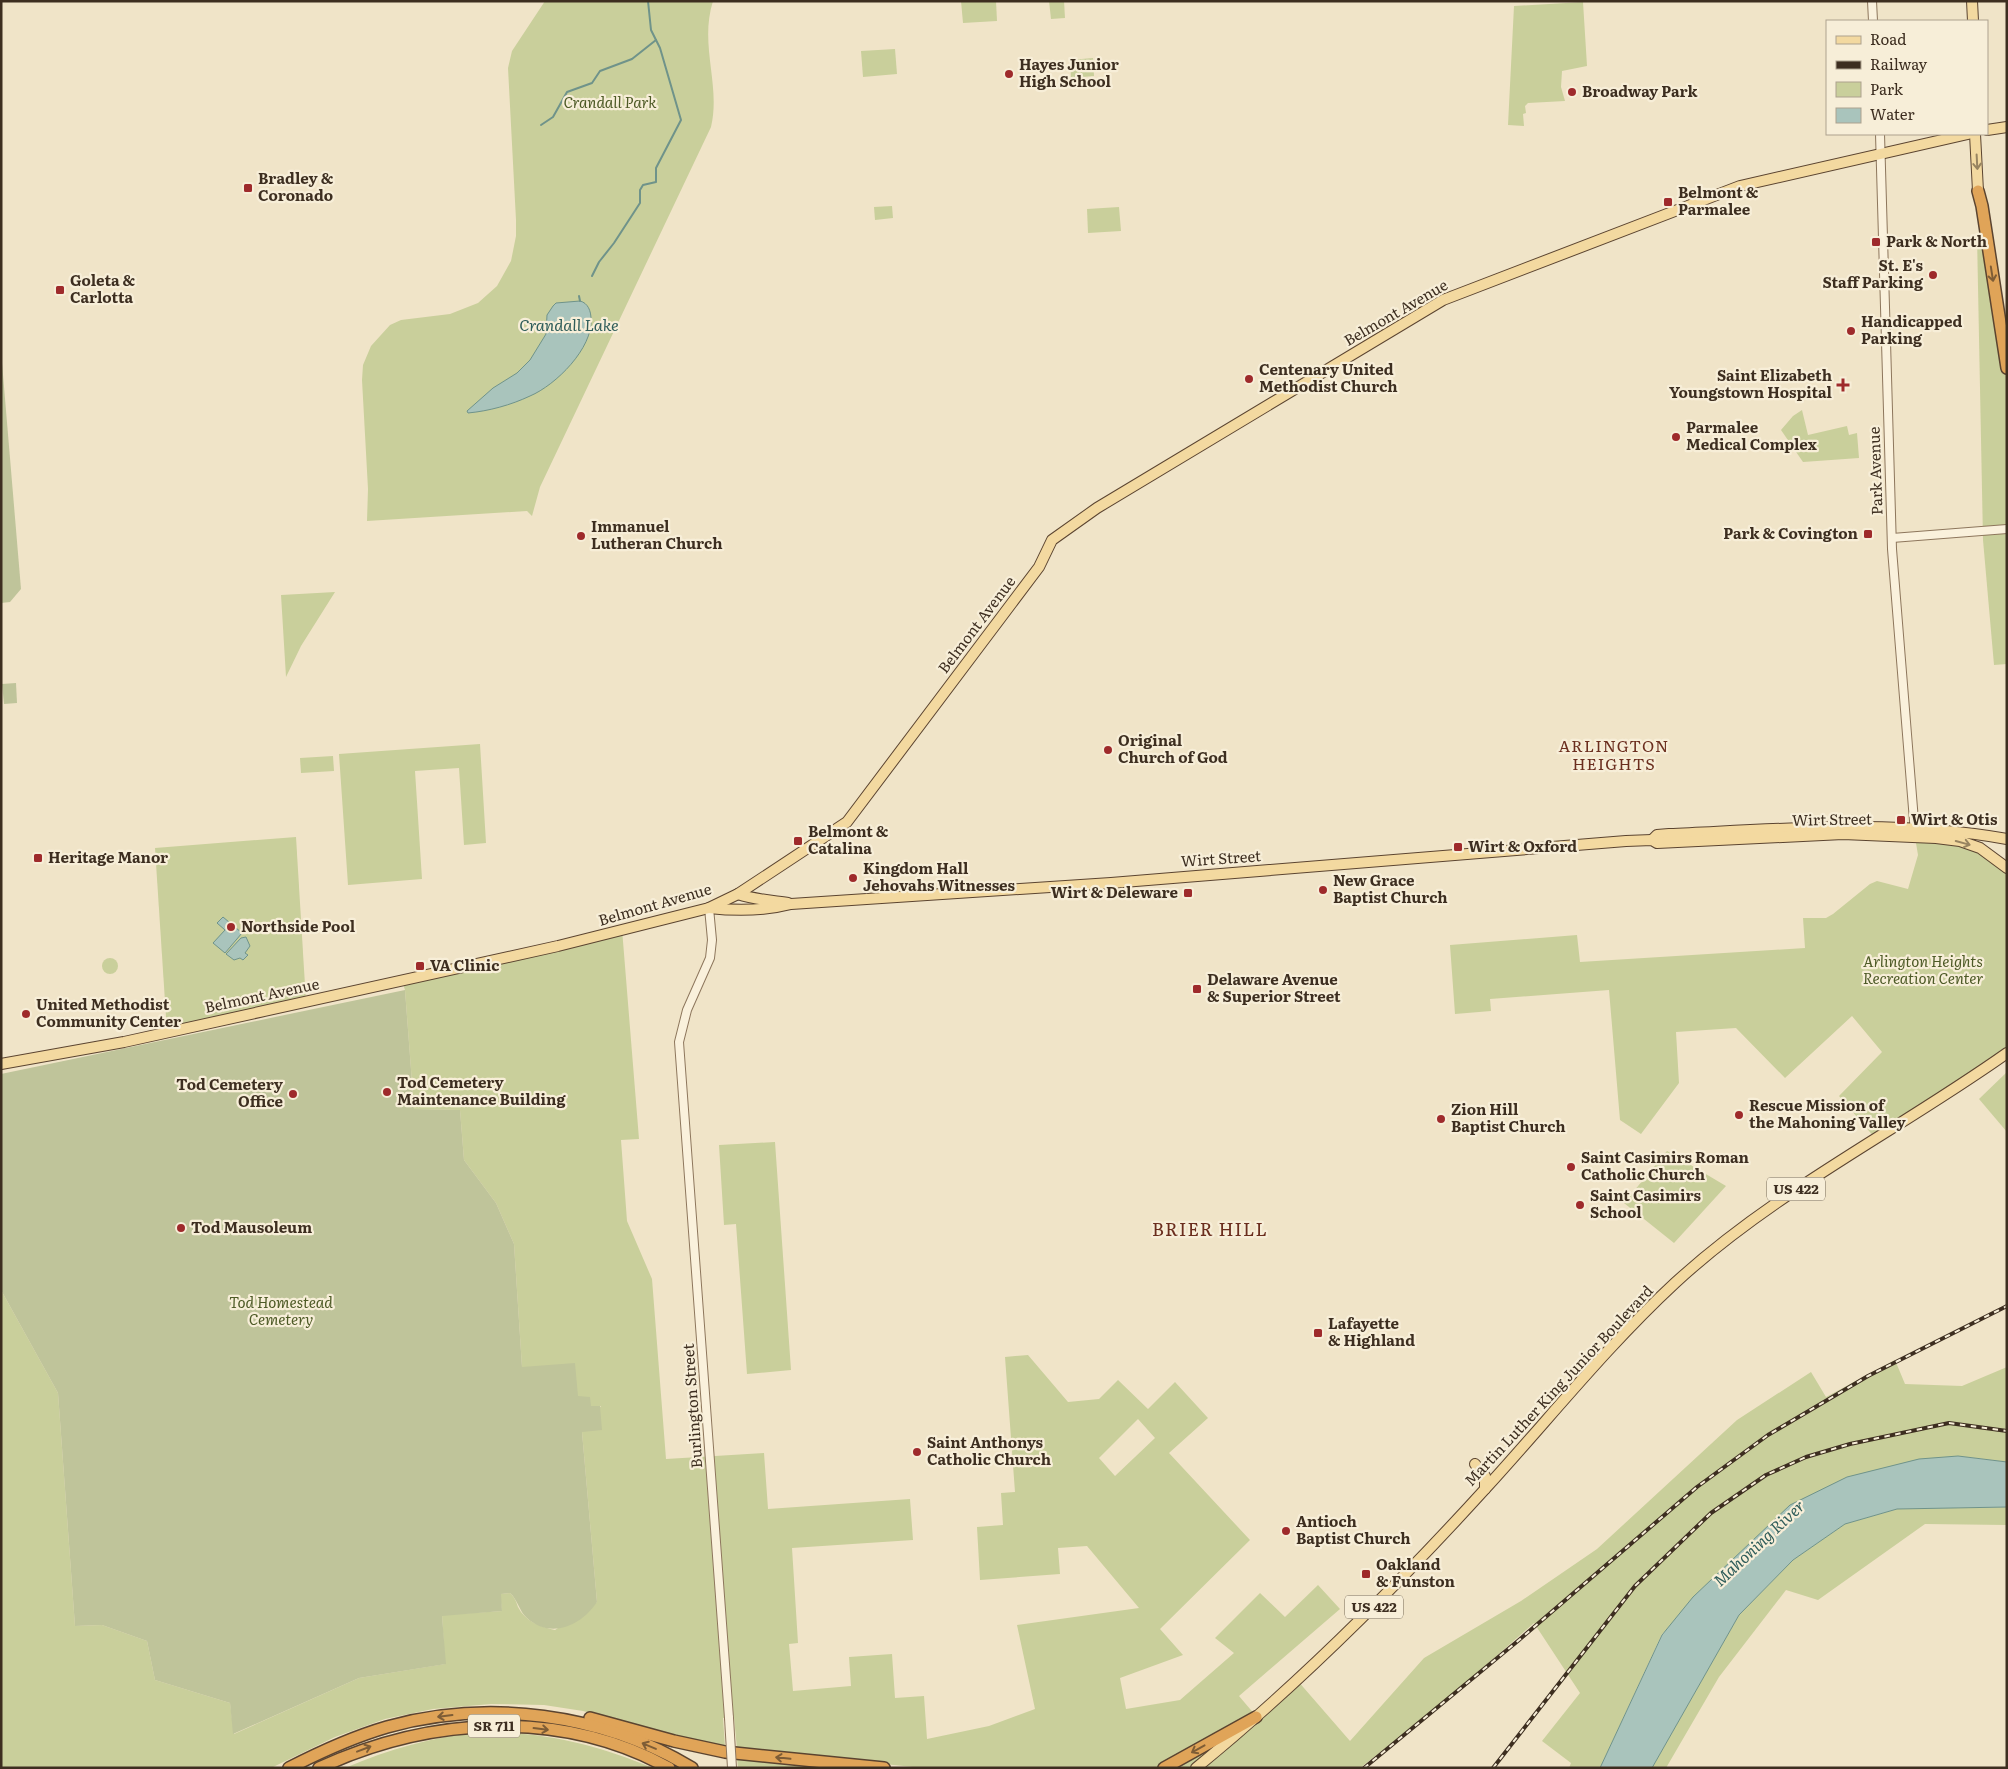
<svg xmlns="http://www.w3.org/2000/svg" width="2008" height="1769" font-family="Literata,serif">
	<style>
		.green { fill: #c9cf9b; fill-rule: evenodd }
		.cemetery { fill: #bfc49a }
		.water { fill: #a9c4bc; stroke: #6f938a }
		.lines { fill: none; stroke-linecap: round; stroke-linejoin: round }
		.stream { stroke: #6f938a; stroke-width: 2 }
		.minor-casing { stroke: #8d765c; stroke-width: 10 }
		.major-casing { stroke: #5b4430; stroke-width: 12 }
		.highway-casing { stroke: #5b4430; stroke-width: 14 }
		.minor { stroke: #faf1dc; stroke-width: 8 }
		.major { stroke: #f3d9a0; stroke-width: 10 }
		.highway { stroke: #e0a458; stroke-width: 11 }
		.rail-casing { stroke: #3d2e20; stroke-width: 4 }
		.rail { stroke: #f7eed8; stroke-width: 2; stroke-dasharray: 5.5; stroke-linecap: butt }
		.minor-bridge-casing { stroke: #8d765c; stroke-width: 10; stroke-linecap: butt }
		.minor-bridge { stroke: #faf1dc; stroke-width: 8 }
		.oneway { stroke: #988460 }
		.oneway2 { stroke: #7e5d36 }
		.poi-dot { fill: #9e2a2b; stroke: #f7eed8; stroke-width: 2 }
		.labels { text-anchor: middle; stroke-width: 4.5; stroke-linejoin: round; paint-order: stroke }
		.shield { fill: #f7eed8; stroke: #756857; stroke-width: 1 }
		.shield-label { font-size: 14px; font-weight: bold; fill: #3d2e20 }
		.poi-label { font-size: 15px; font-weight: bold; fill: #3d2e20; stroke: #f7eed8; text-anchor: start }
		.park-label { font-size: 15px; font-style: italic; fill: #4d5a26; stroke: #f7eed8 }
		.street-label { font-size: 15px; fill: #3d2e20; stroke: #f7eed8 }
		.water-label { font-size: 16px; font-style: italic; fill: #2f5d5a; stroke: #f7eed8 }
		.neighbourhood-label { font-size: 16px; letter-spacing: 1px; fill: #6b2e1e; stroke: #f7eed8 }
		.quarter-label { font-size: 18px; letter-spacing: 1px; fill: #6b2e1e; stroke: #f7eed8 }
	</style>
	<rect width="100%" height="100%" fill="#f0e4c8"/>
	<g class="green">
		<path d="M545 1H713C699 46 721 84 711 127L540 487 532 516 527 511 367 521 368 489 362 380 363 365 371 346 390 325 401 320 450 314 478 303 497 286 511 261 516 236V220L508 68 512 51Z"/>
		<polygon points="961,1 996,1 997,21 963,23"/>
		<polygon points="1049,1 1064,1 1065,18 1051,19"/>
		<polygon points="1583,2 1587,66 1562,71 1561,87 1565,101 1528,103 1525,106 1526,113 1523,114 1524,126 1508,125 1514,6"/>
		<polygon points="895,49 897,74 863,77 861,51"/>
		<polygon points="1093,58 1094,76 1071,78 1070,60"/>
		<polygon points="892,206 893,218 875,220 874,207"/>
		<polygon points="1119,207 1121,231 1088,233 1087,209"/>
		<polygon points="1977,236 1986,237 2007,368 2007,664 1994,665 1983,540"/>
		<polygon points="1802,410 1808,435 1847,426 1849,435 1857,433 1859,458 1803,462 1781,430 1793,416"/>
		<polygon points="335,592 301,646 286,677 281,595"/>
		<polygon points="480,744 486,843 464,845 459,768 415,771 422,879 348,885 339,754"/>
		<polygon points="333,756 334,771 301,773 300,758"/>
		<path d="M1831 826 1915 828V837C1949 838 1983 841 2007 868V1053L1875 1138 1839 1096 1882 1052 1852 1016 1785 1078 1736 1028 1676 1032 1679 1083 1641 1134 1620 1120 1609 990 1490 999 1491 1011 1455 1014 1450 945 1577 935 1580 962 1805 948 1803 918H1826L1833 914 1870 884 1877 881 1908 889 1918 855 1915 837 1843 834 1657 843 1652 840 1657 835 1669 834Z"/>
		<polygon points="296,837 306,1002 167,1032 155,848"/>
		<path d="M622 929 639 1139 621 1140 627 1221 652 1279 666 1459 764 1453 768 1509 910 1499 913 1540 792 1548 798 1643 789 1644 793 1691 851 1686 849 1657 892 1654 895 1698 924 1696 927 1739 989 1726 1035 1709 1017 1625 1139 1608 1087 1546 1058 1548 1060 1574 980 1580 977 1527 1003 1525 1001 1493 1015 1492 1005 1357 1028 1355 1068 1402 1099 1399 1118 1380 1148 1409 1175 1382 1208 1418 1169 1453 1250 1540 1160 1629 1183 1655 1120 1678 1126 1709 1180 1700 1234 1653 1215 1638 1260 1593 1285 1617 1318 1585 1340 1609 1239 1696 1256 1716 1297 1680 1350 1741 1424 1658 1521 1601 1597 1549 1737 1420 1811 1372 1826 1397 1895 1360 1905 1384 1962 1386 2007 1367V1462L1958 1456 1847 1477 1662 1634 1600 1768H1569L1571 1763 1542 1741 1580 1693 1534 1623 1443 1703 1360 1768H923L737 1749 734 1717 723 1718 725 1747 674 1736 583 1711 544 1705 491 1704 433 1709 385 1719 335 1737 271 1768H1V1290L58 1393 75 1626 102 1625 147 1641 155 1680 230 1703 234 1734 359 1678 445 1664 442 1615 502 1611 500 1594 510 1593C515 1598 516 1601 518 1607 525 1621 540 1627 555 1630L597 1602 582 1432 601 1406H591L578 1397 522 1367 514 1244 496 1203 464 1160 460 1110 414 1109 405 990 402 981ZM1138 1419 1155 1438 1115 1476 1099 1458Z"/>
		<circle cx="110" cy="966" r="8"/>
		<polygon points="2007,1072 2007,1132 1979,1099"/>
		<polygon points="775,1142 791,1370 747,1374 736,1224 724,1225 719,1145"/>
		<polygon points="1667,1151 1726,1186 1674,1243 1624,1203"/>
		<polygon points="2007,1507 2007,1525 1925,1524 1818,1600 1786,1590 1719,1677 1666,1768 1652,1768 1739,1615 1793,1560 1845,1524 1897,1509"/>
		<path d="M481 1732C545 1732 594 1744 653 1768H345C389 1749 433 1737 481 1732Z"/>
		<polygon points="737,1757 846,1768 738,1768"/>
	</g>
	<g class="cemetery">
		<polygon points="1,351 21,589 10,602 1,603"/>
		<polygon points="16,683 17,703 4,704 2,684"/>
		<path d="M405 990 414 1109 460 1110 464 1160 496 1203 514 1244 522 1367 575 1363 578 1396 590 1397 591 1406H600L602 1430 582 1432 597 1602C582 1625 551 1640 527 1618 519 1611 518 1600 510 1593L501 1594 502 1611 442 1616 446 1664 359 1678 233 1734 230 1703 155 1680 147 1641 102 1625 75 1626 58 1393 1 1290V1074Z"/>
	</g>
	<g class="water">
		<path d="M580 301C588 303 591 311 591 319 593 348 556 385 530 396 511 405 489 411 468 413L467 411 493 388 517 373 530 360 546 334 547 315 553 306 556 303Z"/>
		<polygon points="223,917 242,933 225,953 213,943 225,930 217,923"/>
		<polygon points="246,937 250,946 245,953 248,955 243,960 240,958 234,960 226,954 241,938"/>
		<polygon points="1958,1456 2007,1462 2007,1507 1897,1509 1845,1524 1793,1560 1739,1615 1652,1768 1600,1768 1662,1635 1693,1597 1790,1505 1847,1477 1919,1459"/>
	</g>
	<g class="lines">
		<g class="stream">
			<polyline points="541,125 553,117 567,92 592,83 600,71 632,59 656,40"/>
			<polyline points="592,276 599,262 614,243 640,203 640,190 643,185 656,182 656,168 681,120 660,48 651,30 648,1"/>
			<polyline points="579,296 580,301"/>
		</g>
		<g class="minor-casing">
			<g id="minor">
				<polyline points="1872,1 1873,21"/>
				<polyline points="1880,134 1892,549 1915,833"/>
				<polyline points="1892,538 2007,529"/>
				<polyline points="709,908 712,940 710,958 687,1010 679,1042 729,1718"/>
			</g>
		</g>
		<g class="major-casing">
			<g id="major">
				<polyline points="1972,1 1973,21"/>
				<polyline points="1987,130 2007,127"/>
				<polyline points="1975,134 1978,191"/>
				<path d="M1652 840 1657 835 1669 834C1782 829 1894 819 2007 839"/>
				<path d="M738 894C755 900 771 900 788 903"/>
				<path d="M709 908C736 911 764 911 791 904L1111 883 1626 841 1652 840 1657 843 1843 834 1936 838 1960 841 1980 848 2007 868"/>
				<polyline points="1,1064 124,1042 558,946 709,908 738,894 847,822 1039,567 1052,540 1097,508 1443,300 1740,186 1968,134"/>
				<polyline points="1475,1464 1485,1476 1485,1489"/>
				<path d="M1196 1768C1300 1683 1396 1587 1486 1488 1549 1419 1607 1346 1675 1283 1775 1191 1897 1131 2007 1053"/>
			</g>
		</g>
		<g class="highway-casing">
			<g id="highway">
				<polyline points="1978,191 1982,206 2007,368"/>
				<polyline points="590,1718 674,1741 725,1752 884,1768"/>
				<path d="M289 1768C320 1752 353 1737 387 1727 488 1699 602 1713 692 1768"/>
				<path d="M319 1768C429 1717 560 1708 669 1768"/>
				<polyline points="1164,1768 1256,1717"/>
			</g>
		</g>
		<use href="#minor" class="minor"/>
		<use href="#major" class="major"/>
		<use href="#highway" class="highway"/>
		<g class="rail-casing">
			<g id="rail">
				<polyline points="1364,1768 1519,1640 1697,1487 1768,1435 1868,1376 2007,1306"/>
				<polyline points="1493,1768 1635,1586 1711,1513 1766,1475 1806,1457 1850,1444 1949,1423 2007,1431"/>
			</g>
		</g>
		<use href="#rail" class="rail"/>
		<g class="minor-bridge-casing">
			<polyline id="minor-bridge" points="729,1718 732,1768"/>
		</g>
		<use href="#minor-bridge" class="minor-bridge"/>
	</g>
	<defs><path id="oneway-shaft" d="M-6 0H5M1.5-3L5.5 0L1.5 3" fill="none" stroke-width="1.6" stroke-linecap="round" stroke-linejoin="round" transform="scale(1.25)"/></defs>
	<g class="oneway">
		<use href="#oneway-shaft" transform="translate(1977 162) rotate(87)"/>
		<use href="#oneway-shaft" transform="translate(1963 843) rotate(15)"/>
	</g>
	<g class="oneway2">
		<use href="#oneway-shaft" transform="translate(1992 274) rotate(81)"/>
		<use href="#oneway-shaft" transform="translate(445 1716) rotate(173)"/>
		<use href="#oneway-shaft" transform="translate(541 1729) rotate(7)"/>
		<use href="#oneway-shaft" transform="translate(649 1746) rotate(-157)"/>
		<use href="#oneway-shaft" transform="translate(364 1749) rotate(-21)"/>
		<use href="#oneway-shaft" transform="translate(1198 1749) rotate(151)"/>
		<use href="#oneway-shaft" transform="translate(783 1758) rotate(-174)"/>
	</g>
	<g class="poi-dot">
		<circle cx="1009" cy="74" r="5"/>
		<circle cx="1572" cy="92" r="5"/>
		<rect x="243" y="183" width="10" height="10" rx="2.5"/>
		<rect x="1663" y="197" width="10" height="10" rx="2.5"/>
		<rect x="1871" y="237" width="10" height="10" rx="2.5"/>
		<circle cx="1933" cy="275" r="5"/>
		<rect x="55" y="285" width="10" height="10" rx="2.5"/>
		<circle cx="1851" cy="331" r="5"/>
		<circle cx="1249" cy="379" r="5"/>
		<path d="M1840.5 377.5h5v5h5v5h-5v5h-5v-5h-5v-5h5z"/>
		<circle cx="1676" cy="437" r="5"/>
		<rect x="1863" y="529" width="10" height="10" rx="2.5"/>
		<circle cx="581" cy="536" r="5"/>
		<circle cx="1108" cy="750" r="5"/>
		<rect x="1896" y="815" width="10" height="10" rx="2.5"/>
		<rect x="793" y="836" width="10" height="10" rx="2.5"/>
		<rect x="1453" y="842" width="10" height="10" rx="2.5"/>
		<rect x="33" y="853" width="10" height="10" rx="2.5"/>
		<circle cx="853" cy="878" r="5"/>
		<circle cx="1323" cy="890" r="5"/>
		<rect x="1183" y="888" width="10" height="10" rx="2.5"/>
		<circle cx="231" cy="927" r="5"/>
		<rect x="415" y="961" width="10" height="10" rx="2.5"/>
		<rect x="1192" y="984" width="10" height="10" rx="2.5"/>
		<circle cx="26" cy="1014" r="5"/>
		<circle cx="387" cy="1092" r="5"/>
		<circle cx="293" cy="1094" r="5"/>
		<circle cx="1739" cy="1115" r="5"/>
		<circle cx="1441" cy="1119" r="5"/>
		<circle cx="1571" cy="1167" r="5"/>
		<circle cx="1580" cy="1205" r="5"/>
		<circle cx="181" cy="1228" r="5"/>
		<rect x="1313" y="1328" width="10" height="10" rx="2.5"/>
		<circle cx="917" cy="1452" r="5"/>
		<circle cx="1286" cy="1531" r="5"/>
		<rect x="1361" y="1569" width="10" height="10" rx="2.5"/>
	</g>
	<g class="labels">
		<g class="shield">
			<rect x="1767" y="1177.5" width="58" height="23" rx="4"/>
			<rect x="1345" y="1595.5" width="58" height="23" rx="4"/>
			<rect x="468" y="1714.5" width="52" height="23" rx="4"/>
		</g>
		<g class="shield-label">
			<text x="1796" y="1194">US 422</text>
			<text x="1374" y="1612">US 422</text>
			<text x="494" y="1731">SR 711</text>
		</g>
		<g class="poi-label">
			<text x="1019" y="70">Hayes Junior<tspan x="1019" dy="17">High School</tspan></text>
			<text x="1582" y="97">Broadway Park</text>
			<text x="258" y="184">Bradley &amp;<tspan x="258" dy="17">Coronado</tspan></text>
			<text x="1678" y="198">Belmont &amp;<tspan x="1678" dy="17">Parmalee</tspan></text>
			<text x="1886" y="247">Park &amp; North</text>
			<text x="1923" y="271" text-anchor="end">St. E's<tspan x="1923" dy="17">Staff Parking</tspan></text>
			<text x="70" y="286">Goleta &amp;<tspan x="70" dy="17">Carlotta</tspan></text>
			<text x="1861" y="327">Handicapped<tspan x="1861" dy="17">Parking</tspan></text>
			<text x="1259" y="375">Centenary United<tspan x="1259" dy="17">Methodist Church</tspan></text>
			<text x="1832" y="381" text-anchor="end">Saint Elizabeth<tspan x="1832" dy="17">Youngstown Hospital</tspan></text>
			<text x="1686" y="433">Parmalee<tspan x="1686" dy="17">Medical Complex</tspan></text>
			<text x="591" y="532">Immanuel<tspan x="591" dy="17">Lutheran Church</tspan></text>
			<text x="1858" y="539" text-anchor="end">Park &amp; Covington</text>
			<text x="1118" y="746">Original<tspan x="1118" dy="17">Church of God</tspan></text>
			<text x="1911" y="825">Wirt &amp; Otis</text>
			<text x="808" y="837">Belmont &amp;<tspan x="808" dy="17">Catalina</tspan></text>
			<text x="1468" y="852">Wirt &amp; Oxford</text>
			<text x="48" y="863">Heritage Manor</text>
			<text x="863" y="874">Kingdom Hall<tspan x="863" dy="17">Jehovahs Witnesses</tspan></text>
			<text x="1333" y="886">New Grace<tspan x="1333" dy="17">Baptist Church</tspan></text>
			<text x="1178" y="898" text-anchor="end">Wirt &amp; Deleware</text>
			<text x="241" y="932">Northside Pool</text>
			<text x="430" y="971">VA Clinic</text>
			<text x="1207" y="985">Delaware Avenue<tspan x="1207" dy="17">&amp; Superior Street</tspan></text>
			<text x="36" y="1010">United Methodist<tspan x="36" dy="17">Community Center</tspan></text>
			<text x="397" y="1088">Tod Cemetery<tspan x="397" dy="17">Maintenance Building</tspan></text>
			<text x="283" y="1090" text-anchor="end">Tod Cemetery<tspan x="283" dy="17">Office</tspan></text>
			<text x="1749" y="1111">Rescue Mission of<tspan x="1749" dy="17">the Mahoning Valley</tspan></text>
			<text x="1451" y="1115">Zion Hill<tspan x="1451" dy="17">Baptist Church</tspan></text>
			<text x="1581" y="1163">Saint Casimirs Roman<tspan x="1581" dy="17">Catholic Church</tspan></text>
			<text x="1590" y="1201">Saint Casimirs<tspan x="1590" dy="17">School</tspan></text>
			<text x="191" y="1233">Tod Mausoleum</text>
			<text x="1328" y="1329">Lafayette<tspan x="1328" dy="17">&amp; Highland</tspan></text>
			<text x="927" y="1448">Saint Anthonys<tspan x="927" dy="17">Catholic Church</tspan></text>
			<text x="1296" y="1527">Antioch<tspan x="1296" dy="17">Baptist Church</tspan></text>
			<text x="1376" y="1570">Oakland<tspan x="1376" dy="17">&amp; Funston</tspan></text>
		</g>
		<g class="park-label">
			<text x="610" y="108">Crandall Park</text>
			<text x="1923" y="967">Arlington Heights<tspan x="1923" dy="17">Recreation Center</tspan></text>
			<text x="281" y="1308">Tod Homestead<tspan x="281" dy="17">Cemetery</tspan></text>
		</g>
		<g class="street-label">
			<text transform="translate(1396 313) rotate(-30)" y="5">Belmont Avenue</text>
			<text transform="translate(1876 471) rotate(-92)" y="5">Park Avenue</text>
			<text transform="translate(977 625) rotate(-53)" y="5">Belmont Avenue</text>
			<text transform="translate(1832 820) rotate(-1)" y="5">Wirt Street</text>
			<text transform="translate(1221 859) rotate(-4)" y="5">Wirt Street</text>
			<text transform="translate(655 905) rotate(-16)" y="5">Belmont Avenue</text>
			<text transform="translate(262 996) rotate(-12)" y="5">Belmont Avenue</text>
			<text transform="translate(1559 1386) rotate(-47)" y="5">Martin Luther King Junior Boulevard</text>
			<text transform="translate(693 1406) rotate(-94)" y="5">Burlington Street</text>
		</g>
		<g class="water-label">
			<text x="569" y="331">Crandall Lake</text>
			<text transform="translate(1759 1543) rotate(-43)" y="6">Mahoning River</text>
		</g>
		<g class="neighbourhood-label">
			<text x="1614" y="752">ARLINGTON<tspan x="1614" dy="18">HEIGHTS</tspan></text>
		</g>
		<g class="quarter-label">
			<text x="1210" y="1236">BRIER HILL</text>
		</g>
	</g>
	<rect width="2008" height="1769" fill="none" stroke="#3d2e20" stroke-width="5"/>
	<rect x="1826" y="20" width="162" height="115" fill="#f7eed8" stroke="#ada18e"/>
	<rect x="1836" y="36" width="25" height="8" fill="#f3d9a0" stroke="#ada18e"/>
	<text x="1870" y="45" font-size="15" fill="#3d2e20">Road</text>
	<rect x="1836" y="61" width="25" height="8" fill="#3d2e20" stroke="#ada18e"/>
	<text x="1870" y="70" font-size="15" fill="#3d2e20">Railway</text>
	<rect x="1836" y="82" width="25" height="15" fill="#c9cf9b" stroke="#ada18e"/>
	<text x="1870" y="95" font-size="15" fill="#3d2e20">Park</text>
	<rect x="1836" y="108" width="25" height="15" fill="#a9c4bc" stroke="#ada18e"/>
	<text x="1870" y="120" font-size="15" fill="#3d2e20">Water</text>
</svg>
